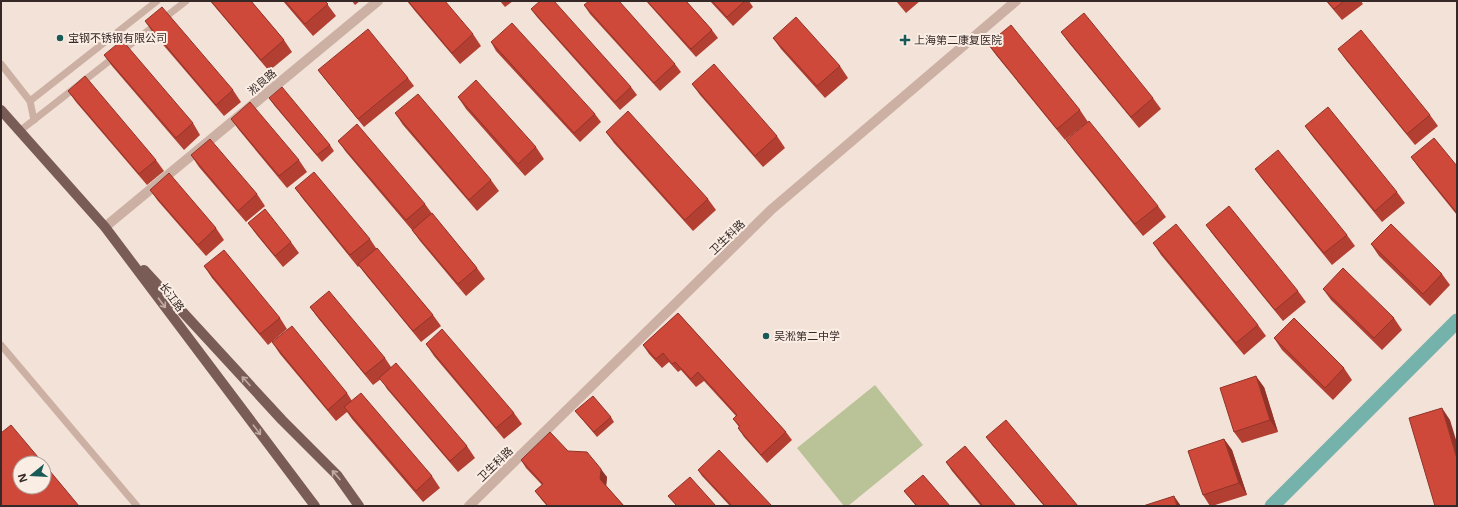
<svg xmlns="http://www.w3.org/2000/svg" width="1458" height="507" font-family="'Noto Sans','Noto Sans SC',sans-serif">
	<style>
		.green { fill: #bac397 }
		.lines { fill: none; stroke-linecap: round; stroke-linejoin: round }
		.canal { stroke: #75b2ac; stroke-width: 15 }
		.service { stroke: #ccb0a3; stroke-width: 7 }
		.minor { stroke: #ccb0a3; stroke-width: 10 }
		.tertiary { stroke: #ccb0a3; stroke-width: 10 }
		.primary { stroke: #795c55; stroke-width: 10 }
		.wall { fill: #b23f32 }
		.shaded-wall { fill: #913329 }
		.building { fill: #cf493a; stroke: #913329 }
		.oneway { stroke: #c0aca4 }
		.poi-dot { fill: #185a55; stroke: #faede4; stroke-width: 1.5 }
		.labels { text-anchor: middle; stroke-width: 4; stroke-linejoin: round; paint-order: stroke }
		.poi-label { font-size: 11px; fill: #362826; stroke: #faede4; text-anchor: start }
		.street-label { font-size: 11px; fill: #362826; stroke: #faede4 }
	</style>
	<rect width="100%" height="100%" fill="#f3e2d8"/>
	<polygon class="green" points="875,385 923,445 848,506 844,506 797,448"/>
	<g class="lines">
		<polyline class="canal" points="1272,506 1457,321"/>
		<g class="service">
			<polyline points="1,64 30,101"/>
			<polyline points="34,120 30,101 157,1"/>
			<polyline points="21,130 186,1"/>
			<polyline points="1,345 137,506"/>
		</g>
		<polyline class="minor" points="469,506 772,209 1016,1"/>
		<polyline class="tertiary" points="105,227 378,1"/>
		<g class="primary">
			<polyline points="1,110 105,227 315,506"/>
			<polyline points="144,270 282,420 337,475 359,506"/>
		</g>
	</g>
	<g class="wall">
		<polygon points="210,1 251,1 284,40 292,52 269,71"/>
		<polygon points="283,1 325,1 336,16 313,36"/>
		<polygon points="352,1 360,1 355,5"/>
		<polygon points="407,1 473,34 481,46 460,64 415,11"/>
		<polygon points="500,1 513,1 505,7"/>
		<polygon points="646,1 686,1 712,30 718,38 696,57"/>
		<polygon points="710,1 749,1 753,7 733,26"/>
		<polygon points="896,1 920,1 906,13"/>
		<polygon points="1326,1 1361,1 1363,4 1342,20"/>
		<polygon points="584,5 675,64 681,72 660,91 590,14"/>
		<polygon points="531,9 631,87 637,95 620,110 537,17"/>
		<polygon points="145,21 233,90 241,102 224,116 153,33"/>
		<polygon points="1061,32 1153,98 1161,109 1139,128 1069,43"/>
		<polygon points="773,38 840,66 848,78 825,98 781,49"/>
		<polygon points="491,42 595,114 601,122 580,142 496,51"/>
		<polygon points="988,44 1080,110 1088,122 1065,140 996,55"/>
		<polygon points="1338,49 1430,115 1438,126 1415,145 1346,60"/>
		<polygon points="104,55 193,123 200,135 184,150 112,66"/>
		<polygon points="318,70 408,78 414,86 364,127 324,78"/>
		<polygon points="692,84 777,136 785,148 763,167 700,95"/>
		<polygon points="68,91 156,160 164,171 147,185 76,102"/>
		<polygon points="458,97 536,147 544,159 525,176 466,109"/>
		<polygon points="269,98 330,145 334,151 322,162 274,105"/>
		<polygon points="395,113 491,180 499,191 477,211 403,125"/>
		<polygon points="231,119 299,160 307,172 287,188 239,130"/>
		<polygon points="1305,126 1397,192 1405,203 1382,222 1313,137"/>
		<polygon points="606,132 708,199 716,210 693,231 614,143"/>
		<polygon points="1066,140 1158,206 1166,217 1143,236 1074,151"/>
		<polygon points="338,141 425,204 433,215 477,268 485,279 466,296 420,241 412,230 346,152"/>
		<polygon points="191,155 257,194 265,206 246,222 199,167"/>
		<polygon points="1411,157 1457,166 1457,215 1419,168"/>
		<polygon points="1255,169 1347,235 1355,246 1332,265 1263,180"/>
		<polygon points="295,188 370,239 376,248 433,315 441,326 421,342 366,275 359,266 358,267 303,199"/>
		<polygon points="150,190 216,228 224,240 206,256 158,201"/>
		<polygon points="248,223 291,242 299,253 283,267 256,234"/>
		<polygon points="1206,225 1298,291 1306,302 1283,321 1214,236"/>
		<polygon points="1153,243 1258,325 1266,336 1244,355 1161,255"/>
		<polygon points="1371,244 1442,274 1450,285 1430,306 1379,256"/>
		<polygon points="204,266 280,318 287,329 268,345 212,278"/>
		<polygon points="1323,289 1394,318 1402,330 1382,350 1331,300"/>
		<polygon points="310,307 385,358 391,367 467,446 475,458 458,472 387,389 381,379 373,385 318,318"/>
		<polygon points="678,313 786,432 792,440 767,463 744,437 738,428 739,427 733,419 736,416 704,381 696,387 681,370 678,372 669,362 662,368 649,354 643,345"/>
		<polygon points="1274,338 1344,368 1352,380 1333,400 1282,350"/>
		<polygon points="272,342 347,393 352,401 432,476 440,488 423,502 352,419 347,412 336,421 280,354"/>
		<polygon points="426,344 514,413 522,424 504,439 434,356"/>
		<polygon points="1264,387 1278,432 1242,443 1234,432"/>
		<polygon points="575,411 611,417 614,422 597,437"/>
		<polygon points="986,437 1078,506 1044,506 992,445"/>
		<polygon points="1224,439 1232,450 1247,495 1212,506 1210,506 1203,495"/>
		<polygon points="568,451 607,477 606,486 624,506 547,506 541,499 535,491 542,485 526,468 521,460"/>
		<polygon points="946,462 1016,506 981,506 952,471"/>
		<polygon points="698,470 772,506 730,506 702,476"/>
		<polygon points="904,491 950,506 916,506"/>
	</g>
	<g class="shaded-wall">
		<polygon points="1256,376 1264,387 1278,432 1270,420"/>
		<polygon points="1442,408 1450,420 1457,443 1457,459"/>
		<polygon points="1224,439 1232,450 1247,495 1239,483"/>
		<polygon points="601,469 607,477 606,487 600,479"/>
		<polygon points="1174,496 1181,506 1177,506"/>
	</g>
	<g class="building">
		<polygon points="211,1 251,1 284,40 261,60"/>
		<polygon points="285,1 325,1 328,4 305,24"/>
		<polygon points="408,1 445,1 473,34 452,53"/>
		<polygon points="540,1 554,1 631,87 615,102 531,9"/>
		<polygon points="589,1 619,1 675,64 654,83 584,5"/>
		<polygon points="647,1 686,1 712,30 691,49"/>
		<polygon points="712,1 745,1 727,17"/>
		<polygon points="1327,1 1344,1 1334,9"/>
		<polygon points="162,7 233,90 216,105 145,21"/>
		<polygon points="1084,13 1153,98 1131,117 1061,32"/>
		<polygon points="796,17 840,66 817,86 773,38"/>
		<polygon points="512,23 595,114 574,133 491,42"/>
		<polygon points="1011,25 1080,110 1057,129 988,44"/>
		<polygon points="368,29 408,78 358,119 318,70"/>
		<polygon points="1361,30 1430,115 1407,134 1338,49"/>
		<polygon points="122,40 193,123 176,138 104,55"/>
		<polygon points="714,64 777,136 755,156 692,84"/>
		<polygon points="85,76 156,160 139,174 68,91"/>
		<polygon points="476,80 536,147 518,164 458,97"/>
		<polygon points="282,87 330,145 317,155 269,98"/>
		<polygon points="418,94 491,180 469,200 395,113"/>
		<polygon points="250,102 299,160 279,176 231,119"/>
		<polygon points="1328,107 1397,192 1375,211 1305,126"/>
		<polygon points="628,111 708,199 685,220 606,132"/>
		<polygon points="1089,121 1158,206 1135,224 1066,140"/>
		<polygon points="357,124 425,204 406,220 338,141"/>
		<polygon points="1434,138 1457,166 1457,213 1411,157"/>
		<polygon points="210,139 257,194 238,211 191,155"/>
		<polygon points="1278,150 1347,235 1324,253 1255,169"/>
		<polygon points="314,172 370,239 350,255 295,188"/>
		<polygon points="169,173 216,228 198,245 150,190"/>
		<polygon points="1229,206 1298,291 1275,310 1206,225"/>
		<polygon points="265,209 291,242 275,256 248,223"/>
		<polygon points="432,213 477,268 458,284 412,230"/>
		<polygon points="1176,224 1258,325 1236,343 1153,243"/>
		<polygon points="1391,224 1442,274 1423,294 1371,244"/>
		<polygon points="377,248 433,315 413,331 358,264"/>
		<polygon points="224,250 280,318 260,334 204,266"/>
		<polygon points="1343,268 1394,318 1374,338 1323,289"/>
		<polygon points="329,291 385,358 365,374 310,307"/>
		<polygon points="678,313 786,432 761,455 738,428 740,426 733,419 737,415 698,372 691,379 675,362 672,364 663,353 656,359 643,345"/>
		<polygon points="1294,318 1344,368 1325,388 1274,338"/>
		<polygon points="292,326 347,393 328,410 272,342"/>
		<polygon points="442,329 514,413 496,428 426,344"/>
		<polygon points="396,363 467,446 450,461 379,378"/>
		<polygon points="1256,376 1270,420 1234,432 1220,388"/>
		<polygon points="361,393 432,476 416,491 344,407"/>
		<polygon points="593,396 611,417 594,432 575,411"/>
		<polygon points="1442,408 1457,459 1457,506 1435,506 1409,418"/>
		<polygon points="1006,420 1078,506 1045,506 986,437"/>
		<polygon points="11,425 43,463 20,463 20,487 44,487 44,464 79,506 1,506 1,433"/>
		<polygon points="550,432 568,451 587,452 601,469 600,479 624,506 548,506 535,491 543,484 521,460"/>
		<polygon points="1224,439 1239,483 1203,495 1188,451"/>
		<polygon points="965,446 1016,506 983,506 946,462"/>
		<polygon points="719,450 772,506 732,506 698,470"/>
		<polygon points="923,475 950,506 917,506 904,491"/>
		<polygon points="690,477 716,506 677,506 668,496"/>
		<polygon points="1174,496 1177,506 1143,506"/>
	</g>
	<defs><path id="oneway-shaft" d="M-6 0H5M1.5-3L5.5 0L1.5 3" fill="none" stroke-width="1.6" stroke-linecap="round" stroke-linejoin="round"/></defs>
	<g class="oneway">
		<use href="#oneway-shaft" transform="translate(162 303) rotate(53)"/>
		<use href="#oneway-shaft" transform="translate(246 381) rotate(-132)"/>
		<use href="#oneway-shaft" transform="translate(257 430) rotate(53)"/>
		<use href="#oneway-shaft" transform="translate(336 475) rotate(-131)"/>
	</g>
	<g class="poi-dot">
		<circle cx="60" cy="38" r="4"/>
		<path d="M903 34h4v4h4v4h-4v4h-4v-4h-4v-4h4z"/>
		<circle cx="766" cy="336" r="4"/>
	</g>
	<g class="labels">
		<g class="poi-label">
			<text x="68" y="42">宝钢不锈钢有限公司</text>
			<text x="914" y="44">上海第二康复医院</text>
			<text x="774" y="340">吴淞第二中学</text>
		</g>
		<g class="street-label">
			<text transform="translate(262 82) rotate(-40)" y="4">淞良路</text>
			<text transform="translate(727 237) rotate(-44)" y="4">卫生科路</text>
			<text transform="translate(172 297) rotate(53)" y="4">长江路</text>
			<text transform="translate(495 464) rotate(-44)" y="4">卫生科路</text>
		</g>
	</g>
	<rect width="1458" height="507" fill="none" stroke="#362826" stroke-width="4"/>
	<g transform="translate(32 475) rotate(252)"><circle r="19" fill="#faede4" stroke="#ac9e98"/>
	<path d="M0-3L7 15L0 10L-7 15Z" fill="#185a55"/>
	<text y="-6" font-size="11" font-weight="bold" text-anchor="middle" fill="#362826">N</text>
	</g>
</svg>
